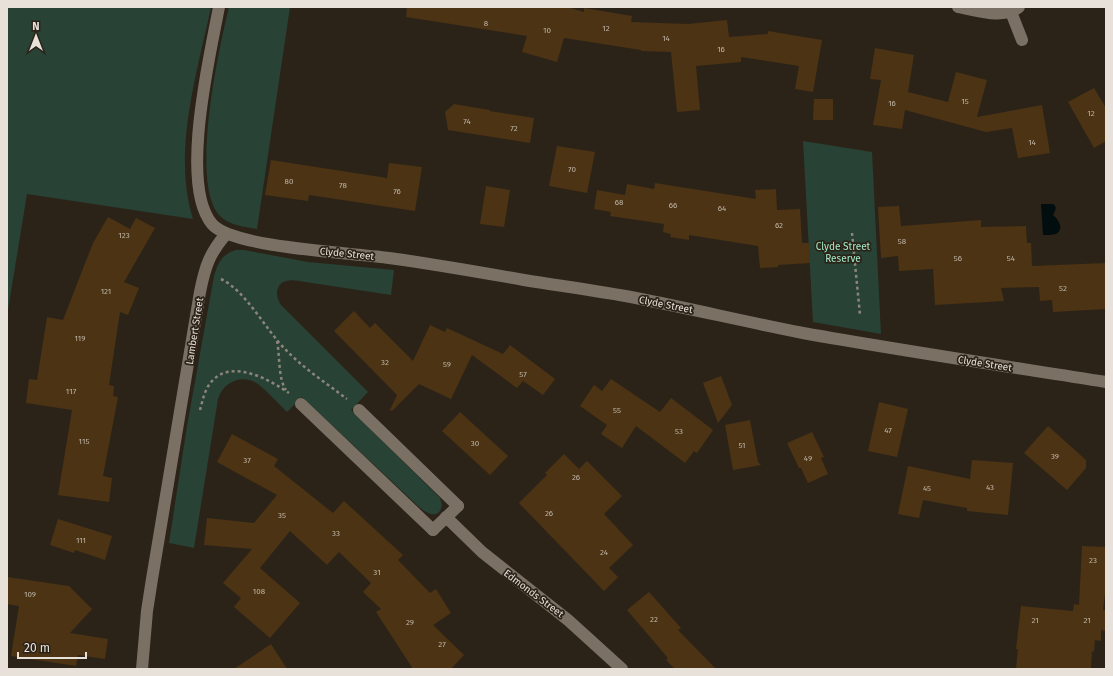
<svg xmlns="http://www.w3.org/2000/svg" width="1113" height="676" font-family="'Fira Sans',sans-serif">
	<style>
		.green { fill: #284235 }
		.water { fill: #010d0f }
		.building { fill: #4b3314 }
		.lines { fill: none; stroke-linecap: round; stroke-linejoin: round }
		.path { stroke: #8c857c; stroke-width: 2.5; stroke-dasharray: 3 3; stroke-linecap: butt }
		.lane { stroke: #7b7064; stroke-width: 12 }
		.street { stroke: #7b7064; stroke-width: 12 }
		.labels { text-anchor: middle; stroke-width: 3.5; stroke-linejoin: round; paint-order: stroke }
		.number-label { font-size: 8px; fill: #c0b6a8 }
		.park-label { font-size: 10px; fill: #a2eac7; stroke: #2c2318 }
		.street-label { font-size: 10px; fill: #e7e1da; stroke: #2c2318 }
	</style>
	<rect width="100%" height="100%" fill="#2c2318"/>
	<g class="green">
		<path d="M7 7H211C197 74 172 152 193 219L27 194 7 316Z"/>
		<path d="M229 7H290L257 229C245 227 229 225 220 216 189 184 219 48 229 7Z"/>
		<polygon points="803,141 872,152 881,334 813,322"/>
		<path d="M236 250H244L308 262 394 270 391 295 299 281C295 280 290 280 286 281 275 284 275 297 281 305L368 392 351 410 440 498 442 505C439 521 426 513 418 506L302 397 287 412C278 403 268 392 258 384 242 373 223 382 218 399L194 548 169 543 187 426 214 276C218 263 222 254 236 250Z"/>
	</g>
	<path class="water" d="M1041 204H1053C1058 207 1055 211 1053 215 1058 219 1065 229 1056 234 1052 235 1047 235 1043 235Z"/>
	<g class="building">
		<polygon points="407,7 567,7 584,12 584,8 632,16 631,22 688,24 727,20 729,37 768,34 768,31 822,40 813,92 795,89 799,66 741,57 741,62 696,66 700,110 677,112 671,52 641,51 641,50 564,38 557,62 522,52 527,36 406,17"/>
		<polygon points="875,48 914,55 908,92 948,102 956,72 987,80 977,117 1042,105 1050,153 1018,158 1012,128 986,132 905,110 902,129 873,125 881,80 870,79"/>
		<polygon points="1094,88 1106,108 1106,141 1094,148 1068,102"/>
		<polygon points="814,99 833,99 833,120 813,120"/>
		<polygon points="454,104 490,110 490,111 534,118 530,143 448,130 445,112"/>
		<polygon points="557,146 595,152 587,193 549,186"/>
		<polygon points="271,160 387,178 389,163 422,167 415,211 309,195 308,201 265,195"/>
		<polygon points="655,183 756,199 755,190 776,189 777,210 800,209 802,243 809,243 810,263 778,265 778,267 760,268 758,246 689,235 689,240 670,237 671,234 663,232 664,224 610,216 611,212 594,209 597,190 625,195 627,184 654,189"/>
		<polygon points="486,186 510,190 504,227 480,224"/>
		<polygon points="899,206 901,226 981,220 981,227 1026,226 1027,243 1031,243 1032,266 1106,263 1106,309 1053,312 1052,300 1040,301 1039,287 1001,288 1004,301 935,305 933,269 899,271 898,256 881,258 878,207"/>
		<polygon points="108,217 130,229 136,218 155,228 124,282 139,288 128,315 120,312 109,385 114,386 113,396 118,397 103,476 112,478 109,502 58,495 72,410 26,403 29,379 37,380 47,317 63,320 93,243"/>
		<polygon points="354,311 370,328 375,323 413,361 430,325 445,332 447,328 503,354 510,345 555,379 543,395 523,381 517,388 472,355 451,399 419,384 392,411 390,410 397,395 334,331"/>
		<polygon points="721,376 732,405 718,423 703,383"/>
		<polygon points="611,379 660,412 671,398 713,430 697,453 694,451 685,463 636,426 622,448 601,434 607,425 580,406 594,385 602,391"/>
		<polygon points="879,402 908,409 897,457 868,451"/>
		<polygon points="460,412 508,456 490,475 442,431"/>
		<polygon points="750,420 758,462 761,465 733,470 725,425"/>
		<polygon points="1048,426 1086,460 1086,468 1067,490 1024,453"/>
		<polygon points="812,432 824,457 821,458 828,474 808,483 801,468 799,468 787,443"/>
		<polygon points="232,434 278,459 274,466 333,513 344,501 403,555 398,560 430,593 436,589 451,613 433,625 464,655 451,669 413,669 376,612 381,609 363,592 371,583 339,552 327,565 290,531 260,568 300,603 270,638 234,607 241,598 223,583 252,549 204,545 207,518 254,523 277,495 217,462"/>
		<polygon points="564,454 579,469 587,461 622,496 604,514 633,545 609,568 618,577 604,591 519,503 547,475 545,473"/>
		<polygon points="972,460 1013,463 1008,515 967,511 967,508 923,500 919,518 898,514 908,466 970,479"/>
		<polygon points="58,519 112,536 105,560 75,550 74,553 50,545"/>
		<polygon points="1082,546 1106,547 1106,586 1103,610 1106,610 1106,631 1101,630 1101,641 1095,640 1094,652 1092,651 1091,669 1016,669 1018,649 1016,649 1021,606 1073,611 1074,604 1079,605"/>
		<polygon points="7,577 69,586 92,609 70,633 108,639 105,659 78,655 76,666 11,656 19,606 7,604"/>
		<polygon points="649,592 681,628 678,630 716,669 675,669 666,660 668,658 627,610"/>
		<polygon points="271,644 287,669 234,669"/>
	</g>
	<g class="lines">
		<g class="path">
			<polyline points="852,233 860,315"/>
			<path d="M221 279C246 291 266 330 285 349 303 368 326 383 347 399"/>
			<path d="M277 341C280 355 278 379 286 390"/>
			<path d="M200 410C203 399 205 387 214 379 235 360 270 380 289 393"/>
		</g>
		<g class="lane">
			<polyline points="301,404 433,530"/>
			<polyline points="359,410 458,506"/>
		</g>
		<g class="street">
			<path d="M219 7C210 55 179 185 212 224 232 248 354 253 389 258 434 264 479 272 524 280 561 286 599 291 636 298 692 309 747 322 803 333 904 351 1005 366 1106 382"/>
			<path d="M958 7C976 10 1003 20 1019 7"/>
			<polyline points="1011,12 1022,40"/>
			<polyline points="446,517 482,552 568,620 622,669"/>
			<polyline points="433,530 458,506"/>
			<path d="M142 669 147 611 152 579 200 292C205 267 209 254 226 234"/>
		</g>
	</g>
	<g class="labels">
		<g class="number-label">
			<text x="486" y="26">8</text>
			<text x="606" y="31">12</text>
			<text x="547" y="33">10</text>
			<text x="666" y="41">14</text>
			<text x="721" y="52">16</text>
			<text x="965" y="104">15</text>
			<text x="892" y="106">16</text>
			<text x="1091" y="116">12</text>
			<text x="467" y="124">74</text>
			<text x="514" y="131">72</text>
			<text x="1032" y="145">14</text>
			<text x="572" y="172">70</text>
			<text x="289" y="184">80</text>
			<text x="343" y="188">78</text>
			<text x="397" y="194">76</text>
			<text x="619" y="205">68</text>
			<text x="673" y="208">66</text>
			<text x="722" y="211">64</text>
			<text x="779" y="228">62</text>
			<text x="124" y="238">123</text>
			<text x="902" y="244">58</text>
			<text x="958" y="261">56</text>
			<text x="1011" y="261">54</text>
			<text x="1063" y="291">52</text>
			<text x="106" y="294">121</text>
			<text x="80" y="341">119</text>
			<text x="385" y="365">32</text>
			<text x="447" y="367">59</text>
			<text x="523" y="377">57</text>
			<text x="71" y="394">117</text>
			<text x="617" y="413">55</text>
			<text x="888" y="433">47</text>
			<text x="679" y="434">53</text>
			<text x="84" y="444">115</text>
			<text x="475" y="446">30</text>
			<text x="742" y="448">51</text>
			<text x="1055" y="459">39</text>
			<text x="808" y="461">49</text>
			<text x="247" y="463">37</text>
			<text x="576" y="480">26</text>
			<text x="990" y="490">43</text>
			<text x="927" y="491">45</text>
			<text x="549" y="516">26</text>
			<text x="282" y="518">35</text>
			<text x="336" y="536">33</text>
			<text x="81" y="543">111</text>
			<text x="604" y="555">24</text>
			<text x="1093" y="563">23</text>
			<text x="377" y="575">31</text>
			<text x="259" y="594">108</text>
			<text x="30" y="597">109</text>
			<text x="654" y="622">22</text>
			<text x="1035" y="623">21</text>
			<text x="1087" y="623">21</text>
			<text x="410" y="625">29</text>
			<text x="442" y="647">27</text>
		</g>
		<g class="park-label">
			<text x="843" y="250">Clyde Street<tspan x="843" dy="12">Reserve</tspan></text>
		</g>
		<g class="street-label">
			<text transform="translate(347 253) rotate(6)" y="4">Clyde Street</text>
			<text transform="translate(666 304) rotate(11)" y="4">Clyde Street</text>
			<text transform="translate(194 331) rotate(-81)" y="4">Lambert Street</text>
			<text transform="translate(985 363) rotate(9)" y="4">Clyde Street</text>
			<text transform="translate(534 593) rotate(37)" y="4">Edmonds Street</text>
		</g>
	</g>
	<rect width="1113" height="676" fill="none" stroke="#e7e1da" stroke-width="16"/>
	<g transform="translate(36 36)" stroke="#2c2318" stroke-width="3" paint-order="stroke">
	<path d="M0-3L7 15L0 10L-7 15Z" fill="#e7e1da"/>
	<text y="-6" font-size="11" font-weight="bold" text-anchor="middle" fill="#e7e1da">N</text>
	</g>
	<path d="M18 652v6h68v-6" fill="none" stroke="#e7e1da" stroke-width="2"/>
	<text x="24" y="652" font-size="12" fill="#e7e1da" stroke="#2c2318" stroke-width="3" paint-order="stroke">20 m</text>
</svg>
